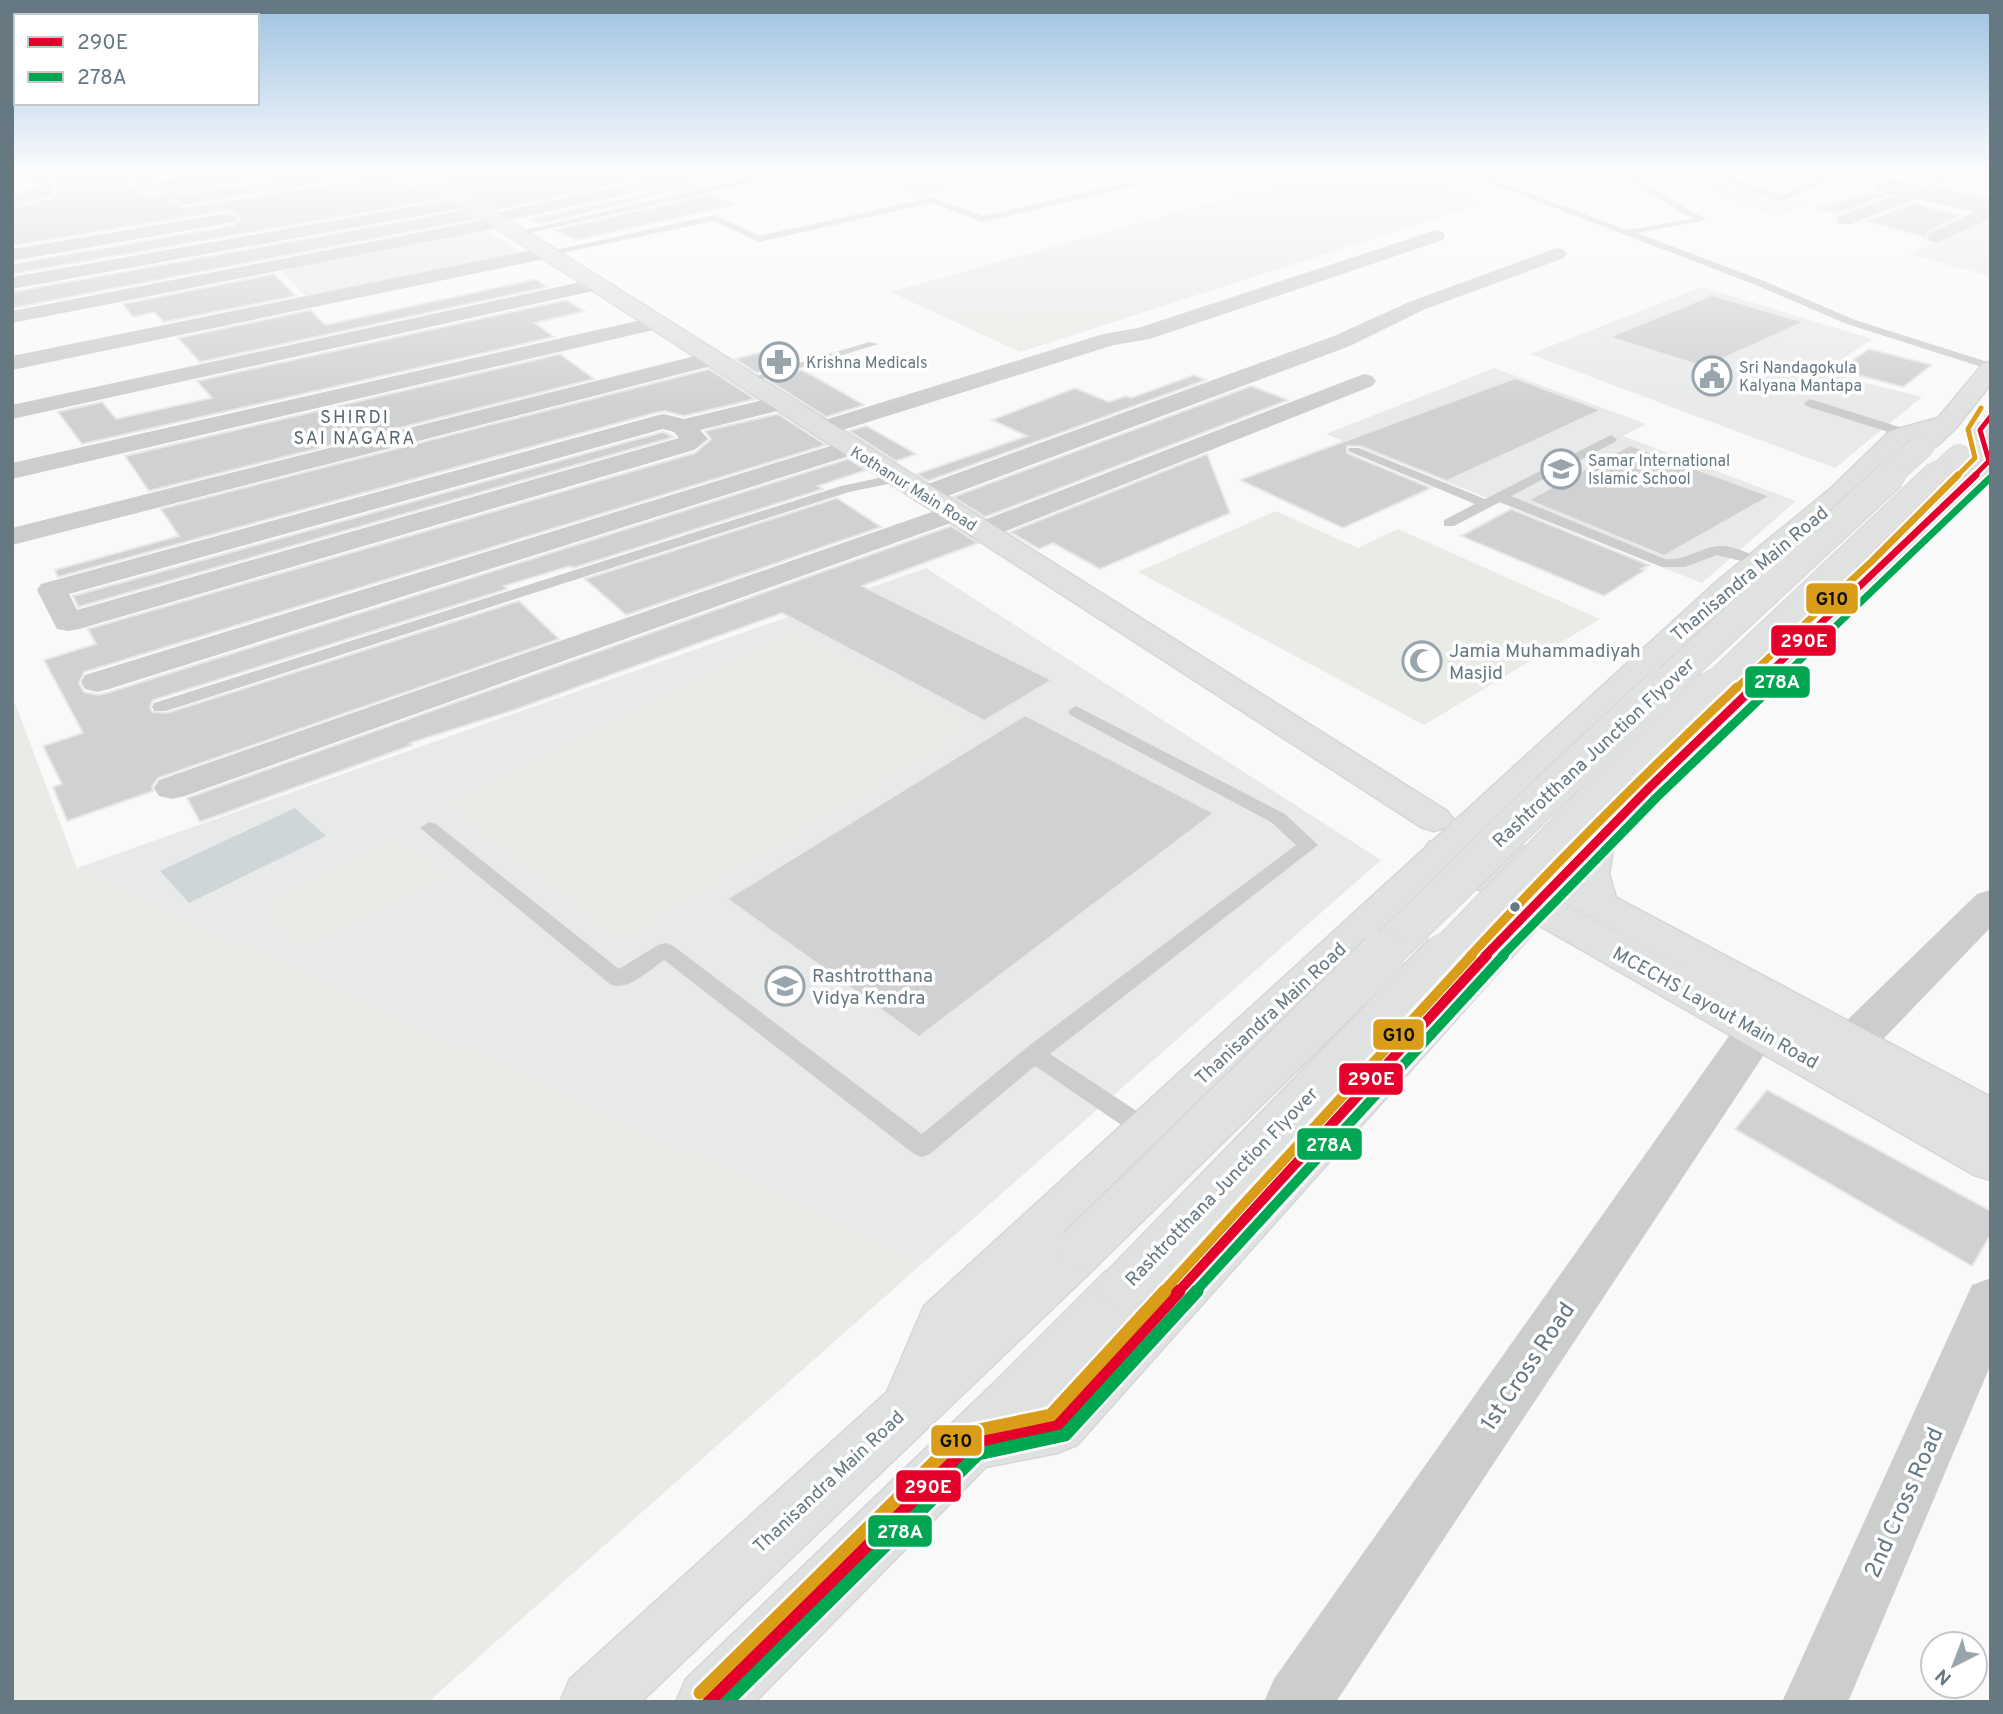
<svg xmlns="http://www.w3.org/2000/svg" width="2003" height="1714" font-family="Overpass,sans-serif">
	<style>
		.built { fill: #e8eae9 }
		.green { fill: #e8ebe6 }
		.water { fill: #ced6d9 }
		.building { fill: #cfd1d2; stroke: #e8e8e8; stroke-width: 2 }
		.lines { fill: none; stroke-linecap: round; stroke-linejoin: round }
		.secondary-casing { stroke: #d5d6d7; stroke-width: 3 }
		.primary-casing { stroke: #d5d6d7; stroke-width: 3 }
		.service { fill: #cccece; fill-rule: evenodd }
		.minor { fill: #cccece; fill-rule: evenodd }
		.secondary { fill: #e0e1e1; fill-rule: evenodd }
		.primary { fill: #e0e1e1; fill-rule: evenodd }
		.primary-bridge-far3-casing { stroke: #d5d6d7; stroke-width: 25; stroke-linecap: butt }
		.primary-bridge-far2-casing { stroke: #d5d6d7; stroke-width: 32; stroke-linecap: butt }
		.primary-bridge-far1-casing { stroke: #d5d6d7; stroke-width: 39; stroke-linecap: butt }
		.primary-bridge-casing { stroke: #d5d6d7; stroke-width: 49; stroke-linecap: butt }
		.primary-bridge-far3 { stroke: #e0e1e1; stroke-width: 24 }
		.primary-bridge-far2 { stroke: #e0e1e1; stroke-width: 30 }
		.primary-bridge-far1 { stroke: #e0e1e1; stroke-width: 37 }
		.primary-bridge { stroke: #e0e1e1; stroke-width: 46 }
		.bus-1-far4-casing { stroke: #fff; stroke-width: 9 }
		.bus-1-far3-casing { stroke: #fff; stroke-width: 11 }
		.bus-1-far2-casing { stroke: #fff; stroke-width: 14 }
		.bus-1-far1-casing { stroke: #fff; stroke-width: 16 }
		.bus-1-casing { stroke: #fff; stroke-width: 18 }
		.bus-2-far3-casing { stroke: #fff; stroke-width: 11 }
		.bus-2-far2-casing { stroke: #fff; stroke-width: 14 }
		.bus-2-far1-casing { stroke: #fff; stroke-width: 16 }
		.bus-2-casing { stroke: #fff; stroke-width: 18 }
		.bus-3-far4-casing { stroke: #fff; stroke-width: 9 }
		.bus-3-far3-casing { stroke: #fff; stroke-width: 11 }
		.bus-3-far2-casing { stroke: #fff; stroke-width: 14 }
		.bus-3-far1-casing { stroke: #fff; stroke-width: 16 }
		.bus-3-casing { stroke: #fff; stroke-width: 18 }
		.bus-1-far4 { stroke: #e4002b; stroke-width: 5 }
		.bus-1-far3 { stroke: #e4002b; stroke-width: 7 }
		.bus-1-far2 { stroke: #e4002b; stroke-width: 9 }
		.bus-1-far1 { stroke: #e4002b; stroke-width: 10 }
		.bus-1 { stroke: #e4002b; stroke-width: 13 }
		.bus-2-far3 { stroke: #00a651; stroke-width: 7 }
		.bus-2-far2 { stroke: #00a651; stroke-width: 9 }
		.bus-2-far1 { stroke: #00a651; stroke-width: 10 }
		.bus-2 { stroke: #00a651; stroke-width: 13 }
		.bus-3-far4 { stroke: #da9d1a; stroke-width: 5 }
		.bus-3-far3 { stroke: #da9d1a; stroke-width: 7 }
		.bus-3-far2 { stroke: #da9d1a; stroke-width: 9 }
		.bus-3-far1 { stroke: #da9d1a; stroke-width: 10 }
		.bus-3 { stroke: #da9d1a; stroke-width: 13 }
		.bus-dot { fill: #667882; stroke: #fff; stroke-width: 2.5 }
		.labels { text-anchor: middle; stroke-width: 7; stroke-linejoin: round; paint-order: stroke }
		.far-poi-label { font-size: 16px; fill: #667882; stroke: #fff; text-anchor: start }
		.far-street-label { font-size: 16px; fill: #667882; stroke: #fff }
		.far-neighbourhood-label { font-size: 18px; letter-spacing: 2px; fill: #58656d; stroke: #fff }
		.street-label { font-size: 19px; fill: #667882; stroke: #fff }
		.poi-label { font-size: 19px; fill: #667882; stroke: #fff; text-anchor: start }
		.near-street-label { font-size: 23px; fill: #667882; stroke: #fff }
		.line-badge { stroke: #fff; stroke-width: 2.5 }
		.badge-label { font-size: 19px; text-anchor: middle; font-weight: bold; fill: #fff }
		.pale-badge-label { font-size: 19px; text-anchor: middle; font-weight: bold; fill: #111 }
	</style>
	<rect width="100%" height="100%" fill="#f9f9f9"/>
	<g class="built">
		<polygon points="848,171 1032,171 917,198"/>
		<polygon points="1991,214 1991,276 1910,255"/>
		<polygon points="1702,287 1872,339 1823,372 1922,397 1835,468 1530,354"/>
		<polygon points="1494,368 1646,424 1623,436 1796,501 1702,583 1326,434"/>
		<polygon points="926,568 1381,860 924,1262 77,868"/>
	</g>
	<g class="green">
		<polygon points="1326,171 1415,171 1487,202 1020,352 890,292"/>
		<polygon points="1656,171 1690,171 1757,197 1815,202 1775,217"/>
		<polygon points="483,229 525,254 307,298 279,268"/>
		<polygon points="1276,511 1358,548 1398,529 1600,619 1424,725 1138,572"/>
		<polygon points="795,631 973,727 620,941 448,805"/>
		<polygon points="15,703 77,868 924,1262 428,1702 12,1702 12,704"/>
		<polygon points="397,836 445,877 307,951 260,905"/>
	</g>
	<polygon class="water" points="295,808 326,836 189,903 160,871"/>
	<g class="building">
		<polygon points="99,171 117,171 141,194 149,196 211,186 220,178 210,171 310,171 183,192 172,201 183,208 361,179 372,171 377,171 380,178 431,192 443,199 12,274 12,264 235,225 240,220 239,216 229,210 12,246 12,208 54,197 57,190 52,179"/>
		<polygon points="462,171 657,171 663,174 498,210 475,196 439,179"/>
		<polygon points="687,184 695,187 540,224 529,219"/>
		<polygon points="1872,192 1885,196 1838,214 1816,208"/>
		<polygon points="712,194 737,205 575,240 554,230"/>
		<polygon points="1913,203 1961,216 1928,231 1925,237 1866,221"/>
		<polygon points="464,210 477,219 12,308 12,292"/>
		<polygon points="274,274 296,296 164,322 154,312 133,317 123,304"/>
		<polygon points="536,279 547,287 200,362 178,338 311,310 324,324 330,324"/>
		<polygon points="1712,295 1804,322 1704,367 1609,337"/>
		<polygon points="566,300 584,311 535,323 554,337 82,444 58,412 102,402 116,419 212,398 197,381"/>
		<polygon points="1869,349 1932,365 1903,387 1838,370"/>
		<polygon points="766,351 789,363 757,373 735,359"/>
		<polygon points="560,354 594,379 149,491 125,456"/>
		<polygon points="709,369 755,399 684,416 665,411 654,413 58,577 55,570 179,536 161,509"/>
		<polygon points="801,370 806,372 864,405 826,417 768,380"/>
		<polygon points="1194,375 1206,380 928,481 917,474 1027,436 992,420 1075,388 1109,402 1126,396 1131,398"/>
		<polygon points="1515,378 1601,410 1447,481 1360,446 1347,446 1347,453 1431,488 1343,528 1240,480"/>
		<polygon points="1251,386 1288,400 985,517 953,497"/>
		<polygon points="778,414 826,445 84,672 79,683 84,692 98,695 110,692 848,459 866,470 818,486 823,489 573,568 570,566 504,586 507,589 153,700 150,706 152,712 167,713 519,601 559,639 158,778 152,787 153,791 67,821 53,787 62,784 43,746 83,733 44,660 96,644 88,629 695,453 711,439 705,431"/>
		<polygon points="866,426 916,454 896,461 849,431"/>
		<polygon points="663,432 674,437 78,607 73,596"/>
		<polygon points="1630,445 1770,496 1664,556 1528,500"/>
		<polygon points="1207,454 1230,513 1100,569 1053,543 1039,549 1010,532"/>
		<polygon points="837,498 881,527 626,615 585,579"/>
		<polygon points="1511,509 1649,565 1641,569 1645,570 1604,596 1461,536"/>
		<polygon points="951,526 978,543 862,586 1052,680 984,721 782,613 514,710 410,743 412,745 200,822 187,798"/>
		<polygon points="1025,715 1214,813 919,1037 727,899"/>
		<polygon points="1767,1090 1991,1211 1991,1234 1972,1266 1735,1129"/>
	</g>
	<g class="lines">
		<g class="secondary-casing">
			<g id="secondary">
				<path d="M379 171C417 171 441 181 474 198L1447 811 1453 819 1447 827 1434 831 1421 827 462 206 432 190 381 175Z"/>
				<polygon points="1466,817 1479,821 1570,873 1991,1097 1991,1137 1988,1136 1991,1138 1991,1180 1974,1175 1521,915 1429,860 1424,851 1429,842 1443,839 1457,842 1690,973 1542,891 1453,837 1447,829 1453,821"/>
			</g>
		</g>
		<g class="primary-casing">
			<g id="primary">
				<polygon points="1991,362 1991,384 1956,428 1937,446 1928,449 1919,446 1917,439 1908,441 1849,502 1737,595 1078,1228 1099,1234 1106,1249 1099,1264 641,1702 560,1702 570,1679 887,1392 924,1306 1715,583 1829,490 1890,431 1938,418 1983,364"/>
				<polygon points="1980,423 1991,428 1991,474 1891,576 1614,844 1609,874 1618,905 1612,914 1598,918 1584,914 1573,888 1077,1445 1057,1453 986,1467 755,1702 676,1702 686,1679 997,1380 1105,1272 1123,1265 1141,1272 1149,1288 1589,825 1870,563 1976,460 1968,430 1971,425"/>
			</g>
		</g>
		<g class="service">
			<polygon points="441,171 460,171 415,182 411,179"/>
			<polygon points="861,171 844,177 768,179 517,236 512,233 768,173"/>
			<polygon points="1458,171 1471,171 1627,230 1693,219 1612,171 1623,171 1707,220 1637,233 1764,281 1855,320 1991,363 1991,370 1847,324 1756,285"/>
			<polygon points="1723,171 1735,171 1727,176 1783,195 1836,171 1848,171 1784,201 1769,198 1717,178 1717,174"/>
			<polygon points="1954,171 1966,171 1925,191 1918,189"/>
			<polygon points="1133,181 1136,186 982,222 932,203 759,242 714,221 547,256 542,253 715,215 760,236 933,197 983,216"/>
			<polygon points="869,342 879,344 750,383 740,381"/>
			<polygon points="1810,399 1912,431 1914,434 1908,438 1904,437 1806,406 1804,403"/>
			<path d="M1611 435 1617 439 1615 442 1511 496 1665 559C1685 561 1699 548 1719 546 1733 545 1748 554 1762 558L1764 561 1762 564 1757 565 1717 555 1685 567H1662L1500 502 1454 526H1444V520L1475 504 1348 451 1349 448H1359L1485 499Z"/>
			<polygon points="898,474 903,475 903,481 849,492 166,711 154,711 152,707 154,703 841,486"/>
			<path d="M1076 706 1285 814 1318 845 1050 1054 1155 1123 1159 1130 1155 1137 1147 1139 1139 1137 1035 1066 930 1154 922 1157 914 1154 664 960C650 970 628 991 611 985L420 828 429 822 436 824 619 969 658 945 665 943 672 945 922 1134 1026 1048 1296 845 1271 822 1070 715 1068 711Z"/>
		</g>
		<g class="minor">
			<polygon points="28,171 45,171 55,191 52,195 12,206 12,195 36,188"/>
			<polygon points="126,171 143,171 153,182 210,174 218,179 210,184 149,193 143,192"/>
			<polygon points="328,171 369,171 361,176 183,205 174,200 183,195"/>
			<polygon points="687,171 720,171 712,176 510,220 508,226 502,227 12,323 12,311 488,219 490,214 496,213"/>
			<polygon points="1891,178 1991,199 1991,218 1936,243 1929,241 1927,237 1929,233 1975,212 1916,199 1851,224 1839,224 1836,220 1839,216 1895,195 1876,191 1873,187"/>
			<polygon points="462,198 468,199 471,203 468,207 12,289 12,277"/>
			<polygon points="229,213 238,218 235,222 12,261 12,249"/>
			<polygon points="1436,230 1443,232 1445,236 1443,240 1150,339 1114,345 830,434 821,436 812,434 809,429 812,424 1103,334 1138,328"/>
			<polygon points="547,247 557,253 554,257 12,370 12,356"/>
			<polygon points="1557,248 1564,250 1567,254 1564,258 1423,310 1350,346 934,501 924,503 914,501 911,495 914,489 1334,336 1409,302"/>
			<polygon points="595,279 602,281 605,285 602,289 12,419 12,405"/>
			<polygon points="654,317 662,318 665,323 662,328 12,479 12,463"/>
			<polygon points="711,352 719,354 722,359 719,364 12,545 12,528"/>
			<polygon points="1364,374 1372,376 1376,381 1372,386 991,537 981,539 971,537 967,531 971,525"/>
			<path d="M780 396 789 398 792 403 789 408 700 430 708 439 694 450 79 629 68 631 57 629 37 590 41 584 655 416 664 414 684 419ZM663 429 674 432 679 438 77 610 69 594Z"/>
			<polygon points="850,440 859,443 863,448 859,453 109,689 97,692 85,689 81,682 85,675"/>
			<polygon points="952,505 962,507 966,513 962,519 185,796 172,799 159,796 154,788 159,780"/>
			<polygon points="1991,890 1991,927 1868,1055 1852,1059 1836,1055 1830,1043 1836,1031 1977,894"/>
			<polygon points="1757,1014 1773,1019 1779,1030 1773,1041 1336,1702 1264,1702 1274,1679 1741,1019"/>
			<polygon points="1991,1278 1991,1364 1848,1702 1782,1702 1972,1285"/>
		</g>
		<use href="#secondary" class="secondary"/>
		<use href="#primary" class="primary"/>
		<g class="primary-bridge-far3-casing">
			<g id="primary-bridge-far3">
				<polyline points="1889,476 1923,445"/>
				<polyline points="1938,476 1959,456"/>
			</g>
		</g>
		<g class="primary-bridge-far2-casing">
			<g id="primary-bridge-far2">
				<polyline points="1660,689 1891,475"/>
				<polyline points="1713,689 1939,475"/>
			</g>
		</g>
		<g class="primary-bridge-far1-casing">
			<g id="primary-bridge-far1">
				<polyline points="1381,956 1548,793 1662,687"/>
				<polyline points="1445,956 1603,793 1715,687"/>
			</g>
		</g>
		<g class="primary-bridge-casing">
			<g id="primary-bridge">
				<polyline points="1081,1249 1382,955"/>
				<polyline points="1123,1288 1446,955"/>
			</g>
		</g>
		<use href="#primary-bridge-far3" class="primary-bridge-far3"/>
		<use href="#primary-bridge-far2" class="primary-bridge-far2"/>
		<use href="#primary-bridge-far1" class="primary-bridge-far1"/>
		<use href="#primary-bridge" class="primary-bridge"/>
		<g class="bus-1-far4-casing">
			<polyline id="bus-1-far4" points="1974,476 1989,461 1980,430 1991,416"/>
		</g>
		<g class="bus-1-far3-casing">
			<polyline id="bus-1-far3" points="1752,689 1976,475"/>
		</g>
		<g class="bus-1-far2-casing">
			<polyline id="bus-1-far2" points="1485,956 1649,788 1754,687"/>
		</g>
		<g class="bus-1-far1-casing">
			<polyline id="bus-1-far1" points="1178,1292 1487,955"/>
		</g>
		<g class="bus-1-casing">
			<polyline id="bus-1" points="709,1702 972,1443 1057,1426 1179,1291"/>
		</g>
		<g class="bus-2-far3-casing">
			<polyline id="bus-2-far3" points="1770,689 1991,477"/>
		</g>
		<g class="bus-2-far2-casing">
			<polyline id="bus-2-far2" points="1502,956 1657,797 1772,687"/>
		</g>
		<g class="bus-2-far1-casing">
			<polyline id="bus-2-far1" points="1195,1292 1504,955"/>
		</g>
		<g class="bus-2-casing">
			<polyline id="bus-2" points="727,1702 978,1454 1065,1435 1197,1291"/>
		</g>
		<g class="bus-3-far4-casing">
			<polyline id="bus-3-far4" points="1957,476 1975,458 1968,429 1981,408"/>
		</g>
		<g class="bus-3-far3-casing">
			<polyline id="bus-3-far3" points="1735,689 1872,561 1958,475"/>
		</g>
		<g class="bus-3-far2-casing">
			<path id="bus-3-far2" d="M1470 956C1556 863 1645 774 1737 687"/>
		</g>
		<g class="bus-3-far1-casing">
			<polyline id="bus-3-far1" points="1163,1292 1472,955"/>
		</g>
		<g class="bus-3-casing">
			<polyline id="bus-3" points="700,1693 964,1433 1051,1415 1165,1291"/>
		</g>
		<use href="#bus-1-far4" class="bus-1-far4"/>
		<use href="#bus-1-far3" class="bus-1-far3"/>
		<use href="#bus-1-far2" class="bus-1-far2"/>
		<use href="#bus-1-far1" class="bus-1-far1"/>
		<use href="#bus-1" class="bus-1"/>
		<use href="#bus-2-far3" class="bus-2-far3"/>
		<use href="#bus-2-far2" class="bus-2-far2"/>
		<use href="#bus-2-far1" class="bus-2-far1"/>
		<use href="#bus-2" class="bus-2"/>
		<use href="#bus-3-far4" class="bus-3-far4"/>
		<use href="#bus-3-far3" class="bus-3-far3"/>
		<use href="#bus-3-far2" class="bus-3-far2"/>
		<use href="#bus-3-far1" class="bus-3-far1"/>
		<use href="#bus-3" class="bus-3"/>
	</g>
	<linearGradient id="sky" x2="0" y2="1"><stop stop-color="#9dc2e2"/><stop offset="0.42" stop-color="#fcfcfc"/><stop offset="1" stop-color="#fcfcfc" stop-opacity="0"/></linearGradient>
	<rect width="2003" height="411" fill="url(#sky)"/>
	<defs>
		<g id="pharmacy-ring" transform="scale(2.0125)"><circle r="9.5" fill="#fff" stroke="#99a5ac" stroke-width="1.5"/><path d="M-2-6h4v4h4v4h-4v4h-4v-4h-4v-4h4Z" fill="#99a5ac"/></g>
		<g id="civic-ring" transform="scale(2.0125)"><circle r="9.5" fill="#fff" stroke="#99a5ac" stroke-width="1.5"/><path d="M-.6-6.5H3V-4.5H.6V-3L4-1V1h2V6H-6V1h2V-1L-.6-3ZM-1.2 2.5V6h2.4V2.5Z" fill="#99a5ac"/></g>
		<g id="school-ring" transform="scale(2.0125)"><circle r="9.5" fill="#fff" stroke="#99a5ac" stroke-width="1.5"/><path d="M0-5L7-2L0 1L-7-2ZM-4 1L0 2.5L4 1V4Q0 6-4 4Z" fill="#99a5ac"/></g>
		<g id="mosque-ring" transform="scale(2.0125)"><circle r="9.5" fill="#fff" stroke="#99a5ac" stroke-width="1.5"/><path d="M3.5-4.9A6 6 0 1 0 3.5 4.9A5 5 0 1 1 3.5-4.9Z" fill="#99a5ac"/></g>
	</defs>
	<g fill-rule="evenodd">
		<use href="#pharmacy-ring" x="779" y="362"/>
		<use href="#civic-ring" x="1712" y="376"/>
		<use href="#school-ring" x="1561" y="469"/>
		<use href="#mosque-ring" x="1422" y="661"/>
		<use href="#school-ring" x="785" y="986"/>
	</g>
	<circle class="bus-dot" cx="1515" cy="907" r="6"/>
	<g class="labels">
		<g class="far-poi-label">
			<text x="806" y="368">Krishna Medicals</text>
			<text x="1739" y="373">Sri Nandagokula<tspan x="1739" dy="18">Kalyana Mantapa</tspan></text>
			<text x="1588" y="466">Samar International<tspan x="1588" dy="18">Islamic School</tspan></text>
		</g>
		<g class="far-street-label">
			<text transform="translate(914 488) rotate(32)" y="6">Kothanur Main Road</text>
		</g>
		<g class="far-neighbourhood-label">
			<text x="355" y="423">SHIRDI<tspan x="355" dy="21">SAI NAGARA</tspan></text>
		</g>
		<g class="street-label">
			<text transform="translate(1749 573) rotate(-40)" y="7">Thanisandra Main Road</text>
			<text transform="translate(1593 752) rotate(-43)" y="7">Rashtrotthana Junction Flyover</text>
			<text transform="translate(1716 1007) rotate(29)" y="7">MCECHS Layout Main Road</text>
			<text transform="translate(1270 1013) rotate(-43)" y="7">Thanisandra Main Road</text>
			<text transform="translate(1221 1186) rotate(-46)" y="7">Rashtrotthana Junction Flyover</text>
			<text transform="translate(828 1481) rotate(-43)" y="7">Thanisandra Main Road</text>
		</g>
		<g class="poi-label">
			<text x="1449" y="657">Jamia Muhammadiyah<tspan x="1449" dy="22">Masjid</tspan></text>
			<text x="812" y="982">Rashtrotthana<tspan x="812" dy="22">Vidya Kendra</tspan></text>
		</g>
		<g class="near-street-label">
			<text transform="translate(1527 1366) rotate(-56)" y="8">1st Cross Road</text>
			<text transform="translate(1903 1502) rotate(-66)" y="8">2nd Cross Road</text>
		</g>
	</g>
	<g class="line-badge">
		<rect x="1805" y="582" width="54" height="33" rx="7" fill="#da9d1a"/>
		<rect x="1770" y="624" width="67" height="33" rx="7" fill="#e4002b"/>
		<rect x="1744" y="665" width="67" height="34" rx="7" fill="#00a651"/>
		<rect x="1372" y="1018" width="53" height="33" rx="7" fill="#da9d1a"/>
		<rect x="1338" y="1062" width="66" height="34" rx="7" fill="#e4002b"/>
		<rect x="1296" y="1127" width="67" height="34" rx="7" fill="#00a651"/>
		<rect x="930" y="1424" width="53" height="33" rx="7" fill="#da9d1a"/>
		<rect x="895" y="1469" width="67" height="34" rx="7" fill="#e4002b"/>
		<rect x="867" y="1514" width="66" height="34" rx="7" fill="#00a651"/>
	</g>
	<g class="badge-label">
		<text x="1804" y="647">290E</text>
		<text x="1777" y="688">278A</text>
		<text x="1371" y="1085">290E</text>
		<text x="1329" y="1151">278A</text>
		<text x="928" y="1493">290E</text>
		<text x="900" y="1538">278A</text>
	</g>
	<g class="pale-badge-label">
		<text x="1832" y="605">G10</text>
		<text x="1399" y="1041">G10</text>
		<text x="956" y="1447">G10</text>
	</g>
	<rect width="2003" height="1714" fill="none" stroke="#667882" stroke-width="28"/>
	<rect x="14" y="14" width="245" height="91" fill="#ffffff" stroke="#c2c9cd" stroke-width="2"/>
	<rect x="28" y="37" width="35" height="10" fill="#e4002b" stroke="#c2c9cd" stroke-width="2"/>
	<text x="77" y="49" font-size="21" fill="#667882">290E</text>
	<rect x="28" y="72" width="35" height="10" fill="#00a651" stroke="#c2c9cd" stroke-width="2"/>
	<text x="77" y="84" font-size="21" fill="#667882">278A</text>
	<g transform="translate(1954 1665) rotate(222)"><circle r="33" fill="#ffffff" stroke="#c2c9cd" stroke-width="2"/>
	<path d="M0-5L12 26L0 18L-12 26Z" fill="#99a5ac"/>
	<text y="-10" font-size="19" font-weight="bold" text-anchor="middle" fill="#667882">N</text>
	</g>
</svg>
